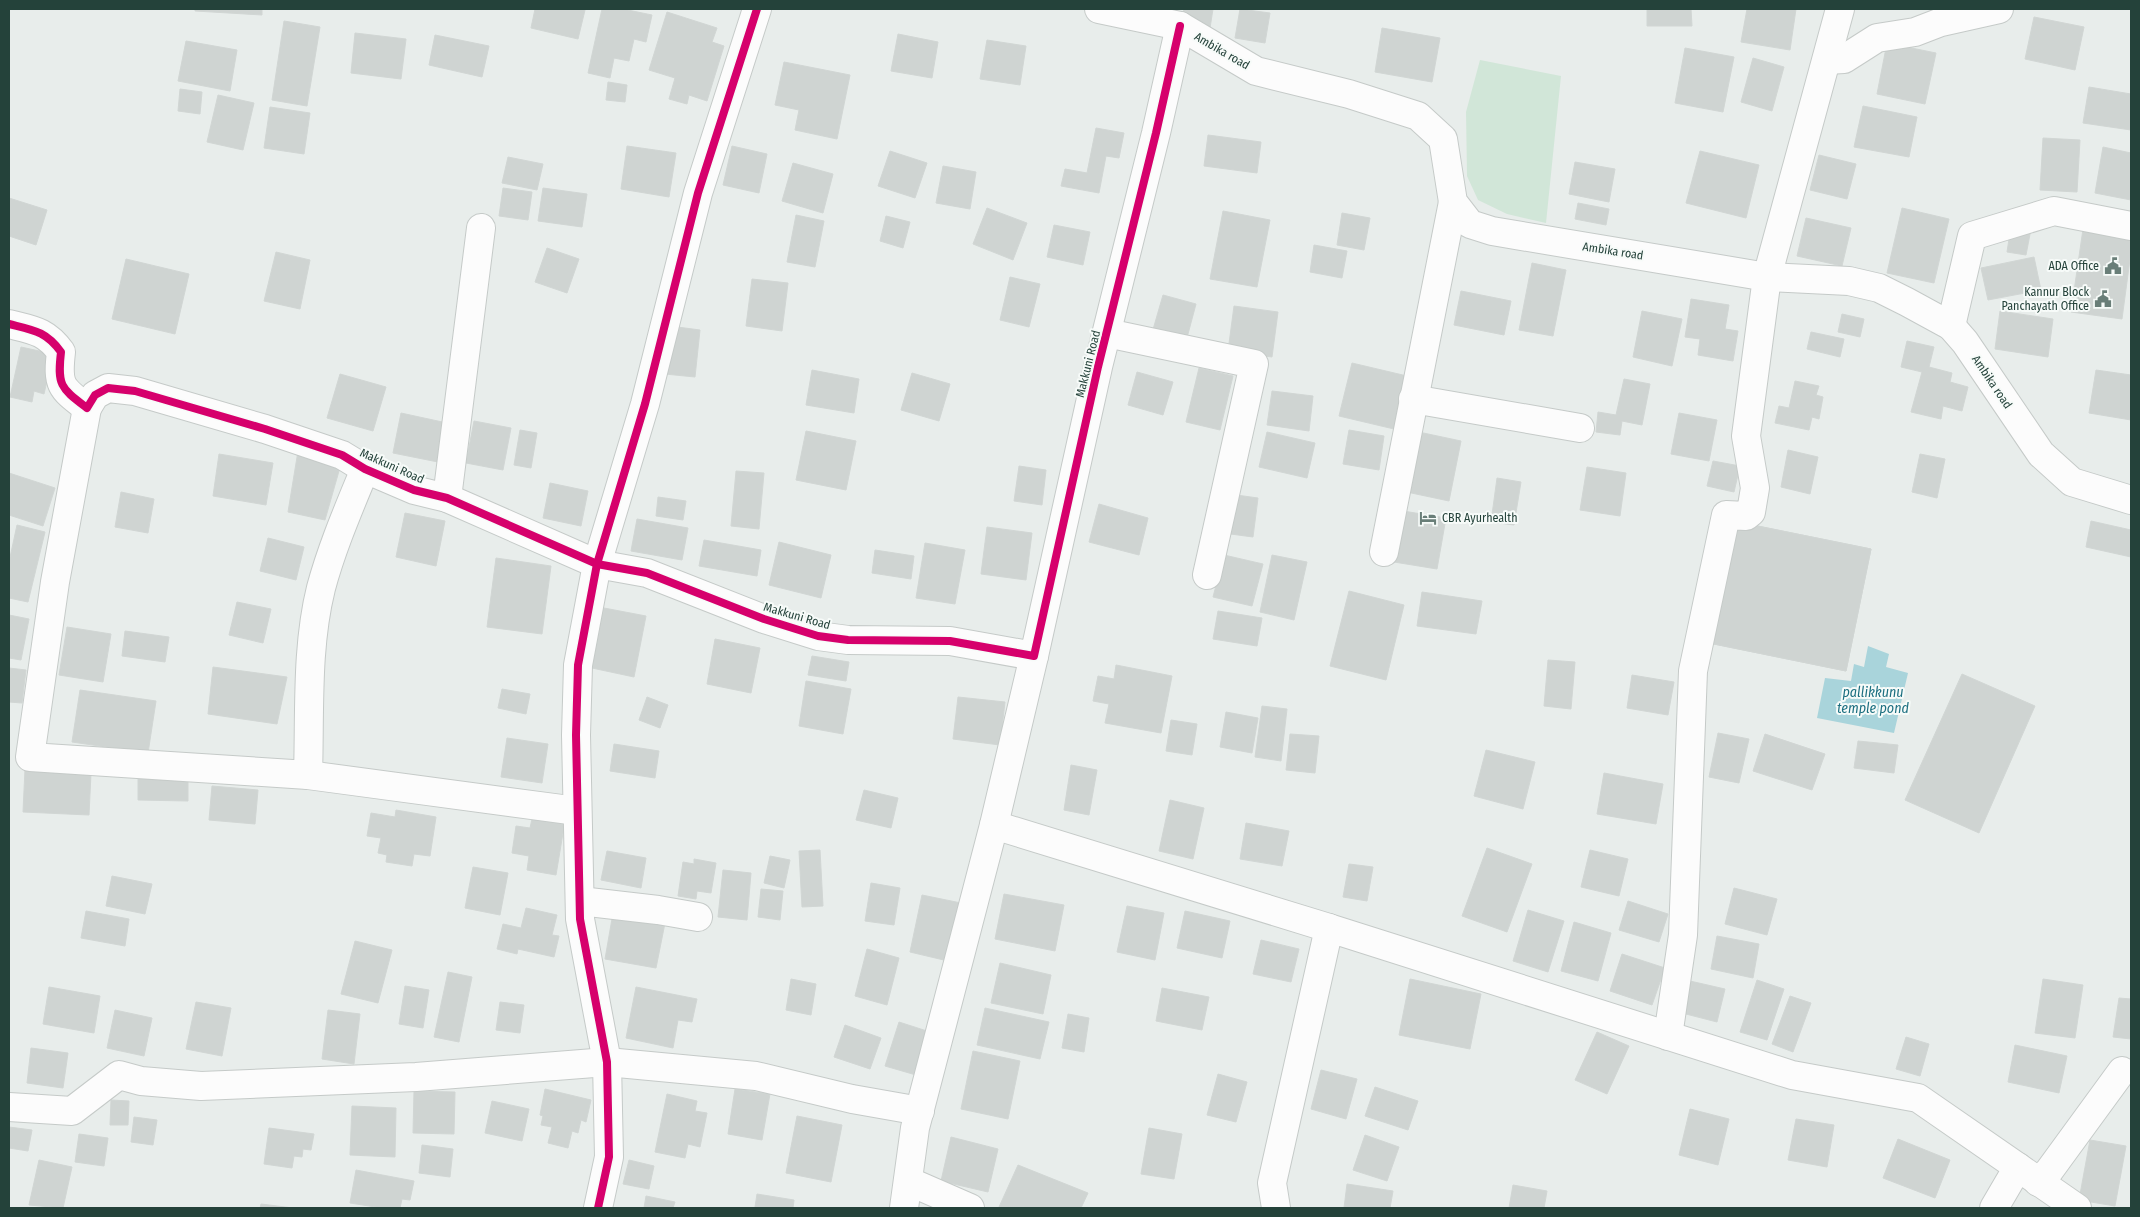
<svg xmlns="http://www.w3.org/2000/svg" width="2140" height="1217" font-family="'Fira Sans Condensed',sans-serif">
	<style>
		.green { fill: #d1e6d8 }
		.water { fill: #a9d4db }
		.building { fill: #cfd4d2; stroke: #d1d6d4; fill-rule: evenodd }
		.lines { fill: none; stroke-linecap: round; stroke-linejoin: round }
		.minor-casing { stroke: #c5cac8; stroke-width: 30 }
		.minor { stroke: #fcfcfc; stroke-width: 28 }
		.cycleway-casing { stroke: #f7fbf9; stroke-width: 11 }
		.cycleway { stroke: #d6006c; stroke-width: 8 }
		.labels { text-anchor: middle; stroke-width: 4; stroke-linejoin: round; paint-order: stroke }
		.street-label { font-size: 12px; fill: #24423a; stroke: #f7fbf9 }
		.poi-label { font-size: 12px; fill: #24423a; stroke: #f7fbf9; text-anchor: end }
		.water-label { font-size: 14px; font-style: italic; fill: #1c6f80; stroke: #f7fbf9 }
	</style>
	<rect width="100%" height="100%" fill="#e8edeb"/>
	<polygon class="green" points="1480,60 1561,76 1546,223 1507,214 1478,200 1467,176 1466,112"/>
	<polygon class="water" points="1868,646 1889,654 1886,667 1908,673 1894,733 1817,718 1825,678 1851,681 1854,664 1864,667"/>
	<g class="building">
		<polygon points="195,9 262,9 262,15 195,11"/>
		<polygon points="535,9 585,10 578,39 531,28"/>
		<polygon points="602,9 623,9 652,15 646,42 634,39 629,61 614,58 610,78 588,73"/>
		<polygon points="1184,9 1213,9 1210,28 1181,23"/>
		<polygon points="1240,9 1270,13 1265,43 1235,38"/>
		<polygon points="1647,9 1691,9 1692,26 1647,26"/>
		<polygon points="1747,9 1796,9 1790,50 1741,42"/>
		<polygon points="667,12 717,28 712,42 724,46 707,101 689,95 687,104 669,99 675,78 649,70"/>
		<polygon points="2034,17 2084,27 2075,70 2025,59"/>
		<polygon points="284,21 320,27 307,106 272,100"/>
		<polygon points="1382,28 1440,38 1432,82 1375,72"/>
		<polygon points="355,33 406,39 401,79 351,73"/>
		<polygon points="898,34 938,42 932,78 891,71"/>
		<polygon points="435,35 489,46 482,77 429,65"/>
		<polygon points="987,40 1026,46 1020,85 980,79"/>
		<polygon points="186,41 237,50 230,91 178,81"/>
		<polygon points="1887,43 1936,53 1925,104 1877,94"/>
		<polygon points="1685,48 1734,57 1723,112 1675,103"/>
		<polygon points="1753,58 1784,67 1772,111 1741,102"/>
		<polygon points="784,62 850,75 837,139 795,130 799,110 775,105"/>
		<polygon points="608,82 627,85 625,102 606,100"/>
		<polygon points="2089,87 2131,94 2131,130 2083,123"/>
		<polygon points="180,89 202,92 200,114 178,111"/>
		<polygon points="218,95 254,103 243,150 207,142"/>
		<polygon points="1863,106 1917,117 1909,157 1854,147"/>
		<polygon points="270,107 310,113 304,154 264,148"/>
		<polygon points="1096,128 1124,133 1119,158 1106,156 1099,193 1061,186 1065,169 1087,173"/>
		<polygon points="1208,135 1261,142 1257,173 1204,166"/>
		<polygon points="2043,138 2080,140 2077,192 2040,190"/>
		<polygon points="627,146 676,153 669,197 621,189"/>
		<polygon points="732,146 767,154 759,193 723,185"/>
		<polygon points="2103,147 2131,153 2131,200 2095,193"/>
		<polygon points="890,151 927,163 915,198 878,186"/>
		<polygon points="1700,151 1759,165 1746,218 1686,203"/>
		<polygon points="1819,155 1856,164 1847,199 1810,190"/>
		<polygon points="508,157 543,164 537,190 502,183"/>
		<polygon points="1575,162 1615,169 1609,202 1569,194"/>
		<polygon points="793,163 833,174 823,213 782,201"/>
		<polygon points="943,166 976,172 970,209 936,203"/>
		<polygon points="503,188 532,192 528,220 499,216"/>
		<polygon points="543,188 587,194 582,227 538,221"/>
		<polygon points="9,198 47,210 36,245 9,236"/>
		<polygon points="1578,203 1609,209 1606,225 1575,219"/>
		<polygon points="987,208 1027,223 1013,260 973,244"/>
		<polygon points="1902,208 1949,219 1934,283 1887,273"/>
		<polygon points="1223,211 1270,220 1257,287 1210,279"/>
		<polygon points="1342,213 1370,218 1364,250 1337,245"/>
		<polygon points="796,215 824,221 815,267 787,262"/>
		<polygon points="886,216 910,222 903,248 880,241"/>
		<polygon points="1806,218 1851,228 1842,266 1797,256"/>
		<polygon points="1054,225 1090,232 1083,265 1047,257"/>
		<polygon points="2011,226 2031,229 2026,255 2007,252"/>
		<polygon points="2083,229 2131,236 2131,252 2122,319 2071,312"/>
		<polygon points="1314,245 1347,251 1342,278 1310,272"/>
		<polygon points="547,248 579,259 567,293 535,282"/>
		<polygon points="276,252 310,260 300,309 264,301"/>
		<polygon points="2034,257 2041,290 1988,300 1981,268"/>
		<polygon points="126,259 189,274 175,334 112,319"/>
		<polygon points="1532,263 1566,270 1553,336 1519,330"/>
		<polygon points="1010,277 1040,284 1029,327 1000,320"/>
		<polygon points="752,279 788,283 782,331 746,326"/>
		<polygon points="1461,291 1511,301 1504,335 1454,325"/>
		<polygon points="1163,295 1196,304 1184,349 1150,340"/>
		<polygon points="1691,299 1729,305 1725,329 1738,331 1733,361 1698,355 1700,339 1685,337"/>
		<polygon points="1234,306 1278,312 1272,357 1228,351"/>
		<polygon points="1642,311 1682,319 1672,366 1633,357"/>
		<polygon points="2000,311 2053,319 2048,357 1995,349"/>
		<polygon points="1842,314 1864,319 1860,337 1838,332"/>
		<polygon points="670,326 700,330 695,377 665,374"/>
		<polygon points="1811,332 1844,339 1840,357 1807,349"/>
		<polygon points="1907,341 1934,347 1929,367 1952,373 1950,382 1968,387 1962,411 1943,406 1941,419 1911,412 1922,372 1901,367"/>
		<polygon points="21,347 53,354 44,394 34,391 32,402 10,397"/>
		<polygon points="1352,363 1407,376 1394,429 1339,416"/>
		<polygon points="1199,368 1233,376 1220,430 1186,422"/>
		<polygon points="812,370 859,379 854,413 806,405"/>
		<polygon points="2096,370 2131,375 2131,420 2089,413"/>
		<polygon points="1137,372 1173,382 1163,415 1128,405"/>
		<polygon points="912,373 950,384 939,421 901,410"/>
		<polygon points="340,374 386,387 373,431 327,418"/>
		<polygon points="1624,379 1650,384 1642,425 1622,421 1620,435 1596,432 1598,412 1616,415"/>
		<polygon points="1795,381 1819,386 1816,395 1823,397 1819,419 1812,417 1809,430 1775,423 1779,406 1789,408"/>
		<polygon points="1272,391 1313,396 1309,431 1267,425"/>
		<polygon points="401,413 447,423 438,462 393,453"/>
		<polygon points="1679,413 1717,420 1709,461 1671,454"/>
		<polygon points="474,421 511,428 503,470 466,463"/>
		<polygon points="520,430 537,433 531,468 514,465"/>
		<polygon points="1349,430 1384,436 1379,470 1343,464"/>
		<polygon points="806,431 856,441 846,490 796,480"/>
		<polygon points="1414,431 1461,441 1449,501 1402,491"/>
		<polygon points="1267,432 1315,443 1307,478 1259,467"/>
		<polygon points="1788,450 1818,457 1810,494 1781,487"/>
		<polygon points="298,451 341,464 325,520 288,512"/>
		<polygon points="219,454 273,463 266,505 213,496"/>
		<polygon points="1920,454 1945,459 1937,498 1912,492"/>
		<polygon points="1713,461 1740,466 1734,492 1707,486"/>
		<polygon points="1019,466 1046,470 1042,505 1014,501"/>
		<polygon points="1587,467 1626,473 1620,516 1580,510"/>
		<polygon points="736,471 764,473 759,529 731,526"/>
		<polygon points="9,473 55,488 43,526 9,515"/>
		<polygon points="1497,478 1521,482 1514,525 1491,522"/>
		<polygon points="550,483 588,491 581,526 543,518"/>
		<polygon points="121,492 154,499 148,533 115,527"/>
		<polygon points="1229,494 1258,498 1253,537 1223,533"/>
		<polygon points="658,497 686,501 683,520 656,516"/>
		<polygon points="1099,504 1148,518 1139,555 1089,542"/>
		<polygon points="1397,510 1446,518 1437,569 1388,561"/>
		<polygon points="405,513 445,521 436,566 396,557"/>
		<polygon points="637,519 688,528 682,560 631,551"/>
		<path d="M1733 521 1871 549 1846 671 1709 643ZM1765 568 1823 578 1815 622 1758 611Z"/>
		<polygon points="1733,521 1871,549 1846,671 1709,643"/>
		<polygon points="2091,521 2131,530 2131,557 2086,547"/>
		<polygon points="17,525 45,532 28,602 9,598 9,562"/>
		<polygon points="987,527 1032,533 1026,580 981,574"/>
		<polygon points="268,538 304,547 296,580 260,571"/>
		<polygon points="704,540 761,550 757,576 699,566"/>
		<polygon points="779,542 831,555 821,598 769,585"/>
		<polygon points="925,543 965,550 955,604 916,598"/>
		<polygon points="875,550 914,556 911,579 872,573"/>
		<polygon points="1224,555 1263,564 1252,606 1213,597"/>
		<polygon points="1272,555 1307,562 1294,620 1260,612"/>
		<polygon points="496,558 551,566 542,634 487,627"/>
		<polygon points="1349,591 1404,605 1386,680 1330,666"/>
		<polygon points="1422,592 1482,601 1476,634 1417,626"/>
		<polygon points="237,602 271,609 263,643 229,635"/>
		<polygon points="604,608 646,616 634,677 592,668"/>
		<polygon points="1218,611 1262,618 1257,646 1213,639"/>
		<polygon points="9,615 29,619 21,660 9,658"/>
		<polygon points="67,627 111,634 103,682 59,675"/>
		<polygon points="125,631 169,637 165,662 122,656"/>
		<polygon points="715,639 760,648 751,693 707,684"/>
		<polygon points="812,656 849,662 846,681 808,675"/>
		<polygon points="1548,660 1575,662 1571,709 1544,706"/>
		<polygon points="1116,665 1172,676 1161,733 1105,723 1109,704 1093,701 1098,676 1114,679"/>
		<polygon points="213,667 287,677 277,724 208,714"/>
		<polygon points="9,668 26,670 22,703 9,702"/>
		<polygon points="1962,674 2035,706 1979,833 1905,800"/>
		<polygon points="1632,675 1674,682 1668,715 1627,708"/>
		<polygon points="806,681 851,689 843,734 799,726"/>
		<polygon points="502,689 530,694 526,714 498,708"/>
		<polygon points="80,690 156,701 148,753 72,742"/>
		<polygon points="647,697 668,705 660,728 639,720"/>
		<polygon points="958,697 1005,702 1000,745 953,739"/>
		<polygon points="1262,706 1287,709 1281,761 1255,757"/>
		<polygon points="1226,712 1258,718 1252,753 1220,747"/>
		<polygon points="1171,720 1197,724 1192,755 1166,751"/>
		<polygon points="1718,733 1749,739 1739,783 1709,777"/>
		<polygon points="1290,734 1319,736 1315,773 1286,770"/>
		<polygon points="1765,734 1825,754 1812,790 1753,771"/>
		<polygon points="507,738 548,744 542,783 501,777"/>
		<polygon points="1858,741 1898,745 1894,773 1854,768"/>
		<polygon points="614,744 659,751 655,778 610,771"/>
		<polygon points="1486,750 1535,762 1523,809 1474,796"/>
		<polygon points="1071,765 1097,770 1089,815 1064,810"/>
		<polygon points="25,769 91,773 89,815 23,812"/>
		<polygon points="138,771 188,772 188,801 138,800"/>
		<polygon points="1604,773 1663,784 1656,824 1597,814"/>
		<polygon points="212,786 258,790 255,824 209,820"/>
		<polygon points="864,790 898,798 891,828 856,820"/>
		<polygon points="1170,800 1204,808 1193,859 1159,851"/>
		<polygon points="396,810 436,817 430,856 414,854 412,866 386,862 387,855 378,853 381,838 367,836 371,813 395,817"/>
		<polygon points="546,812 566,815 556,875 527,870 529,856 512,853 516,826 530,828 532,819 544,821"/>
		<polygon points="1246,823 1289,831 1282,866 1240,859"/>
		<polygon points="1487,848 1532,864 1507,932 1462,916"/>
		<polygon points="820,850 823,906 802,907 799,851"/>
		<polygon points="1590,850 1628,859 1619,896 1581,887"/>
		<polygon points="607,851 646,858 641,888 601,880"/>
		<polygon points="770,856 790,860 784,888 764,883"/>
		<polygon points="694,859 716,863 711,893 697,891 696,899 678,896 683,862 694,864"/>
		<polygon points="1349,864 1373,867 1367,901 1343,897"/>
		<polygon points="473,867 508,873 500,915 465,908"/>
		<polygon points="723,870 751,873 747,920 718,917"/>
		<polygon points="112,876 152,884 145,914 106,906"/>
		<polygon points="871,883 900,888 894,925 865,921"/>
		<polygon points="1734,888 1777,899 1767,935 1725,924"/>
		<polygon points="761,889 783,891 780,920 758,917"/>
		<polygon points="1004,894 1064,905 1055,951 995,939"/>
		<polygon points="922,895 961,903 948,961 910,952"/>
		<polygon points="1628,901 1668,914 1659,942 1619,930"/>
		<polygon points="1127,906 1164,913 1155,960 1117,952"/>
		<polygon points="526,908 557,915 552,935 559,936 554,957 518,949 517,954 497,949 503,924 521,928"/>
		<polygon points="1528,910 1564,921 1548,972 1513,961"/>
		<polygon points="86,911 129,919 125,946 81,938"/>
		<polygon points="1185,911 1230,921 1222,958 1177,948"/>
		<polygon points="613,913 665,923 656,968 605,959"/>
		<polygon points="1574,922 1611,933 1598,981 1561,971"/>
		<polygon points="1717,936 1759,944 1753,978 1711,969"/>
		<polygon points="1261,940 1299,949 1291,982 1253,974"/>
		<polygon points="355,941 392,950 378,1003 341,994"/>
		<polygon points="867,949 899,958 887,1005 855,996"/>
		<polygon points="1622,954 1665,968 1652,1005 1610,991"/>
		<polygon points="1000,963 1051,975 1043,1014 991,1003"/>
		<polygon points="448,972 472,977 459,1042 434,1037"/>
		<polygon points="791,979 816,984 811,1015 786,1010"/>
		<polygon points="1410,979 1481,994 1470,1049 1399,1035"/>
		<polygon points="2043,979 2083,985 2075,1038 2035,1033"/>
		<polygon points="1757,980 1784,989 1767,1040 1740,1032"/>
		<polygon points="1690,981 1725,989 1717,1022 1682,1013"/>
		<polygon points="405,986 429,990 423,1028 399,1024"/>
		<polygon points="49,987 100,996 94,1033 43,1024"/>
		<polygon points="636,987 697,999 692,1022 678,1020 673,1048 626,1038"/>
		<polygon points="1162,988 1209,997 1202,1030 1156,1021"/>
		<polygon points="1790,996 1811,1003 1793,1052 1772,1044"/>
		<polygon points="2119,998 2131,999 2131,1039 2113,1037"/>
		<polygon points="196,1002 231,1008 222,1056 186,1049"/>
		<polygon points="500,1002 524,1005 520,1033 496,1030"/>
		<polygon points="985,1008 1049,1022 1040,1059 977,1045"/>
		<polygon points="115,1010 152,1018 144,1056 107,1048"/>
		<polygon points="328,1010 360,1014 354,1064 322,1059"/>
		<polygon points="1068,1014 1089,1018 1084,1052 1062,1048"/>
		<polygon points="899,1022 930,1032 916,1075 885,1066"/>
		<polygon points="845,1025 881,1038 870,1069 834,1057"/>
		<polygon points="1597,1032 1629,1046 1607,1094 1575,1080"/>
		<polygon points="1906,1037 1929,1044 1920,1076 1896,1069"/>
		<polygon points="2015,1045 2067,1056 2059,1093 2008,1082"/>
		<polygon points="31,1048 68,1053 63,1088 27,1083"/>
		<polygon points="973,1051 1020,1061 1008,1119 961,1109"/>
		<polygon points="1321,1070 1357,1079 1346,1119 1311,1109"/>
		<polygon points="1218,1074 1247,1082 1236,1122 1207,1115"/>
		<polygon points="1375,1087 1418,1101 1408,1130 1365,1116"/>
		<polygon points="545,1089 591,1100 586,1122 581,1120 578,1133 572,1131 568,1148 548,1143 552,1127 541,1125 543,1116 540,1115"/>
		<polygon points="735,1089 770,1094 762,1140 728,1134"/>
		<polygon points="414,1091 455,1092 454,1134 413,1133"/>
		<polygon points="667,1094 697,1101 695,1111 707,1113 700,1147 688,1144 685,1158 655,1152"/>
		<polygon points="111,1100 129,1101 128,1125 110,1125"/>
		<polygon points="492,1101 529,1109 522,1141 485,1133"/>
		<polygon points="352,1106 396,1108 395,1157 350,1155"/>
		<polygon points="1690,1109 1729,1119 1718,1165 1679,1155"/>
		<polygon points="797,1116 842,1125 831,1182 786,1173"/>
		<polygon points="134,1117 157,1120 153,1145 131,1142"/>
		<polygon points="1796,1119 1834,1125 1827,1167 1788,1160"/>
		<polygon points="9,1127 32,1130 28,1151 9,1148"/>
		<polygon points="269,1128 314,1134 311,1150 303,1149 302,1157 294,1156 292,1168 264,1164"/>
		<polygon points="1149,1128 1182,1134 1174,1179 1141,1174"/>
		<polygon points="79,1134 108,1138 104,1166 75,1162"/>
		<polygon points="1365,1135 1399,1147 1387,1181 1353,1170"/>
		<polygon points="951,1137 998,1149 988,1192 941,1181"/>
		<polygon points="1898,1139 1950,1160 1935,1198 1883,1178"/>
		<polygon points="2090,1140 2126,1146 2115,1206 2079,1200"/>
		<polygon points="422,1145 453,1149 450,1177 419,1173"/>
		<polygon points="39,1160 72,1167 63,1208 29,1205"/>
		<polygon points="629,1160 654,1166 649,1189 623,1184"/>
		<polygon points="1018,1165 1088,1193 1081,1208 999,1207"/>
		<polygon points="356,1170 414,1181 410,1200 402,1199 400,1208 382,1208 350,1203"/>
		<polygon points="1347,1184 1393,1191 1390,1208 1344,1208"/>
		<polygon points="1513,1185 1547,1191 1544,1208 1509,1208"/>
		<polygon points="757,1194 794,1200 793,1208 755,1207"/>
		<polygon points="646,1196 675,1202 673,1208 644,1208"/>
		<polygon points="261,1204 293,1208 260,1208"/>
	</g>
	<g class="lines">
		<g class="minor-casing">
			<g id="minor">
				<polyline points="1099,9 1180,26 1256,71 1349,94 1418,116 1443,139 1453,202 1470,224 1492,231 1767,277 1849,281 1879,288 1907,302 1951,326 1965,342 2041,454 2072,482 2131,500"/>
				<polyline points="1827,60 1844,59 1877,38 1915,32 1941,22 1999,9"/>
				<path d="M9 324C33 330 46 331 61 352 57 386 61 388 87 408L95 395 108 388 135 391 265 429 342 455 365 469 414 490 447 498 597 564 647 573 764 619 818 636 848 640 950 641 1034 656 1098 367 1156 133 1180 26"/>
				<polyline points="1951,326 1972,236 2054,211 2131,226"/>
				<polyline points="1107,333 1254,364 1207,575"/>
				<polyline points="1413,399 1580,428"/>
				<path d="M87 408 55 582 30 757 308 775C310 713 306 648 321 588 332 547 349 508 365 469"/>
				<polyline points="447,498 481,228"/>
				<polyline points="1384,552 1453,202"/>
				<polyline points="308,775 577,811"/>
				<polyline points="994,825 1329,928"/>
				<polyline points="580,901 658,910 698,917"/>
				<polyline points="1668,1036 1683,935 1693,671 1726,515 1746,516 1751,512 1755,488 1746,436 1767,277 1840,9"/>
				<polyline points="9,1107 72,1111 119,1075 141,1081 201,1086 416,1077 607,1062 756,1076 852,1099 920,1111"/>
				<polyline points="908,1181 970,1208"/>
				<polyline points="2038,1182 2049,1171 2122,1071"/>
				<polyline points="598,1208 609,1157 607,1062 580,919 576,735 578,665 597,564 645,404 698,193 757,9"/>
				<polyline points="904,1208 915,1128 994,825 1034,656"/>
				<polyline points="1276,1208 1272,1183 1329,928 1792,1075 1918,1098 2077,1208"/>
				<polyline points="1994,1208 2018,1167"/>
			</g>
		</g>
		<use href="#minor" class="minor"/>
		<g class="cycleway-casing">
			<g id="cycleway">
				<path d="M9 324C33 330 46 331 61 352 57 386 61 388 87 408L95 395 108 388 135 391 265 429 342 455 365 469 414 490 447 498 597 564 647 573 764 619 818 636 848 640 950 641 1034 656 1098 367 1156 133 1180 26"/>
				<polyline points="598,1208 609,1157 607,1062 580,919 576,735 578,665 597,564 645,404 698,193 757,9"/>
			</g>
		</g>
		<use href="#cycleway" class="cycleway"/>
	</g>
	<defs>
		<g id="civic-bare" transform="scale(1.35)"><path d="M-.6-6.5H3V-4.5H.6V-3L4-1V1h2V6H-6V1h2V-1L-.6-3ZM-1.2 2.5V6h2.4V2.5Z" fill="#697e78" stroke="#f7fbf9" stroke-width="2.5" paint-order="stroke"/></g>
		<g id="hotel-bare" transform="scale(1.35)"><path d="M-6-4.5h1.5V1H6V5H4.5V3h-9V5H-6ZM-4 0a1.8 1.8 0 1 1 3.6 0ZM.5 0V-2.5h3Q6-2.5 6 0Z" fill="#697e78" stroke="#f7fbf9" stroke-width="2.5" paint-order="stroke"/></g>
	</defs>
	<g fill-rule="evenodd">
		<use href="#civic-bare" x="2113" y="266"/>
		<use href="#civic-bare" x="2103" y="299"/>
		<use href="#hotel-bare" x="1428" y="518"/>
	</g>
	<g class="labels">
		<g class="street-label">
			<text transform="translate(1222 51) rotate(30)" y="4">Ambika road</text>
			<text transform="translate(1613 251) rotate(9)" y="4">Ambika road</text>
			<text transform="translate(1088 364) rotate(-76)" y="4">Makkuni Road</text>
			<text transform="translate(1992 382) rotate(56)" y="4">Ambika road</text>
			<text transform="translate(392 466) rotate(24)" y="4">Makkuni Road</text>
			<text transform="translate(797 616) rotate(16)" y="4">Makkuni Road</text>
		</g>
		<g class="poi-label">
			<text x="2099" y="270">ADA Office</text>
			<text x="2089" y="296">Kannur Block<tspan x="2089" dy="14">Panchayath Office</tspan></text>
			<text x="1442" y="522" text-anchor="start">CBR Ayurhealth</text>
		</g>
		<g class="water-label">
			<text x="1873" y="697">pallikkunu<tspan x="1873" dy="16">temple pond</tspan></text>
		</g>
	</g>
	<rect width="2140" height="1217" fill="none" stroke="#24423a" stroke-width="20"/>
</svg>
